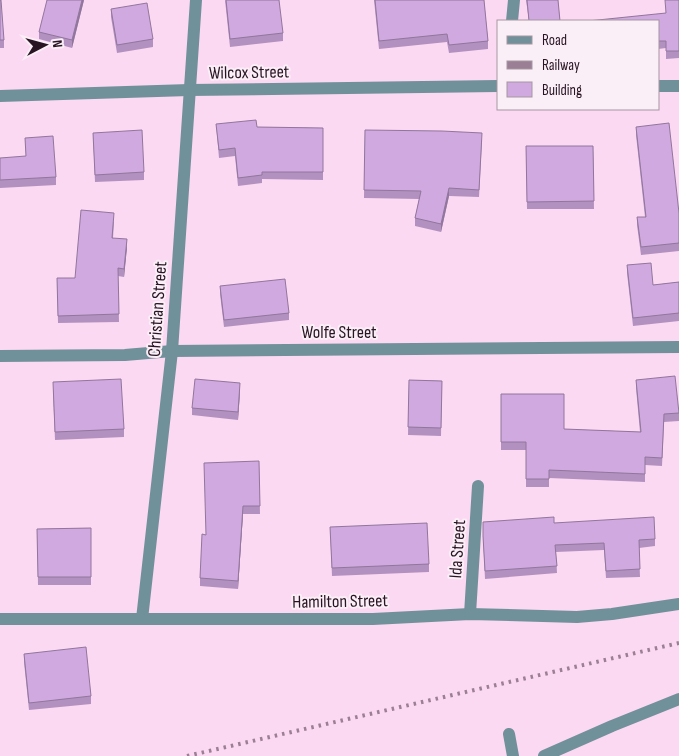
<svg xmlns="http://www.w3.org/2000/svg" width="679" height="756" font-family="'Sofia Sans Condensed',sans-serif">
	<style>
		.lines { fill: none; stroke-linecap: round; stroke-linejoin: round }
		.service { stroke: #71919a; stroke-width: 12 }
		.minor { stroke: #71919a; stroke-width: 12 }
		.rail { stroke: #9b7f94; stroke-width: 4; stroke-dasharray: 2.5 5; stroke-linecap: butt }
		.wall { fill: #b291c0 }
		.shaded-wall { fill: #91769c }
		.building { fill: #cfa9df; stroke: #91769c }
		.labels { text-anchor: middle; stroke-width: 4; stroke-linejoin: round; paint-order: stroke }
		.street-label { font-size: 18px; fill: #281423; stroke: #faeef7 }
	</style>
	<rect width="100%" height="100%" fill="#fcd9f2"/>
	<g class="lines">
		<g class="service">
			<polyline points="512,21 514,0"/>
			<polyline points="470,614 478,486"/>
			<polyline points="544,756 612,726 679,699"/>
		</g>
		<g class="minor">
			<polyline points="658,86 679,86"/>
			<polyline points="0,96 189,90 498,86"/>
			<polyline points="0,356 125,355 172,351 679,347"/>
			<polyline points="0,619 373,619 470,614 577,617 612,614 679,604"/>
			<polyline points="142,619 172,351 196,0"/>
			<polyline points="509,734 513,756"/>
		</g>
		<polyline class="rail" points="187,756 679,643"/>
	</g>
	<g class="wall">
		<polygon points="0,0 4,40 4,48 0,48"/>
		<polygon points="84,0 72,48 39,39 39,32"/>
		<polygon points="225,0 283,33 283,41 230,47"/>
		<polygon points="374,0 484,0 488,41 488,49 449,53 447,42 379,49"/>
		<polygon points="526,0 558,0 560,21 529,21"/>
		<polygon points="679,0 679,58 666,59 666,48 658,49 658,21"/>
		<polygon points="111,9 153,39 153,47 117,53 111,17"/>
		<polygon points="216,124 257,127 323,128 323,180 262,179 262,183 238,186 235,156 219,158"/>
		<polygon points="636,127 679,213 679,251 641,255 637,225 637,217 645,217 636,135"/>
		<polygon points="365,130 482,140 479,197 449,196 441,232 415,226 415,218 419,199 364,198"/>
		<polygon points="93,133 144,172 144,180 95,182"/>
		<polygon points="25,138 56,177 56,185 0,188 0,158 26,157"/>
		<polygon points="526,146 593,146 594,209 527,209"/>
		<polygon points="114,221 113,238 127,247 124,277 118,276 119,322 58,323 57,278 75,278"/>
		<polygon points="627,265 653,285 679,282 679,321 633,326 627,273"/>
		<polygon points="220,286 289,313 289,320 224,327 220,294"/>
		<polygon points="409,380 442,381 441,436 408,435"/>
		<polygon points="636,380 679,413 679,421 664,422 662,466 645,465 645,482 549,478 549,487 526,487 526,450 501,450 501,394 564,429 640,432 636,388"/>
		<polygon points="53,390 124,429 124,437 55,440"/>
		<polygon points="240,391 238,420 192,415 192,408"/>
		<polygon points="259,461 260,514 243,514 238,589 200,586 200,578 206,535"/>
		<polygon points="554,523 655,539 655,546 639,548 640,577 606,578 604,550 556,552 557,573 485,579 483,536"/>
		<polygon points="330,527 429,564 429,572 332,576"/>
		<polygon points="91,528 91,585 38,585 37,529"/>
		<polygon points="24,654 91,696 91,704 29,710 24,662"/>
	</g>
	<g class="shaded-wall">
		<polygon points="82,0 84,0 72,48 72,40"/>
		<polygon points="449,188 449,196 441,232 441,224"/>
		<polygon points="127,239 127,247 124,277 124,269"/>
		<polygon points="240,383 240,391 238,420 238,412"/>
		<polygon points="243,506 243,514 238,589 238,581"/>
	</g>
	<g class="building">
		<polygon points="0,0 1,0 4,40 0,40"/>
		<polygon points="47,0 82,0 72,40 39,32"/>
		<polygon points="226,0 279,0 283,33 230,39"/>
		<polygon points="375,0 484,0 488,41 449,45 447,34 379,41"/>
		<polygon points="527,0 558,0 560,21 529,21"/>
		<polygon points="665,0 679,0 679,51 666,51 666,41 658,41 658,21 588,21 666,13"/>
		<polygon points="147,3 153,39 117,45 111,9"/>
		<polygon points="256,120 257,127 323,128 323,172 262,172 262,175 238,178 235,148 219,150 216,124"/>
		<polygon points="669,123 679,213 679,243 641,247 637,217 646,217 636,127"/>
		<polygon points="142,130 144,172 95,175 93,133"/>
		<polygon points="365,130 442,131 482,133 479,190 449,188 441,224 415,218 421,191 364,190"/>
		<polygon points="53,136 56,177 0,180 0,158 26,156 25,138"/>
		<polygon points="526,146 593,146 594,201 527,202"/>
		<polygon points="81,210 114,213 112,238 127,239 124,269 118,268 119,314 58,316 57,278 75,278"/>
		<polygon points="651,263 653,285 679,282 679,313 633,318 627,265"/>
		<polygon points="285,279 289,313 224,320 220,286"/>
		<polygon points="675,376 679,413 664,414 662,458 645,457 645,474 549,470 549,479 526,479 526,442 501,442 501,394 564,394 564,429 641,432 636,380"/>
		<polygon points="121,379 124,429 55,432 53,382"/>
		<polygon points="195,379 240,383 238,412 192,408"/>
		<polygon points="409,380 442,381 441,428 408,427"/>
		<polygon points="259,461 260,506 243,506 238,581 200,578 202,534 206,535 204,463"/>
		<polygon points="554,517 554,523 654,517 655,539 639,540 640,569 606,571 604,543 555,545 557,566 485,571 483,536 483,522"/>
		<polygon points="427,523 429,564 332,568 330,527"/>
		<polygon points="91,528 91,577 38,577 37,529"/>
		<polygon points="86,647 91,696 29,703 24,654"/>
	</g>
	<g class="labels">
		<g class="street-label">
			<text transform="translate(249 72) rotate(-1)" y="6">Wilcox Street</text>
			<text transform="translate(157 309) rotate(-86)" y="6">Christian Street</text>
			<text x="339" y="338">Wolfe Street</text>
			<text transform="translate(457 549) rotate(-86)" y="6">Ida Street</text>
			<text transform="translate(340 601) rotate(-1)" y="6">Hamilton Street</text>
		</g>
	</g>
	<rect x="497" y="20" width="162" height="90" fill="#faeef7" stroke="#a697a2"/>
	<rect x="507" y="36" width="25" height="8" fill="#71919a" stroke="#a697a2"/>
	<text x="542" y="45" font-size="15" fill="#281423">Road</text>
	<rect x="507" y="61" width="25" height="8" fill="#9b7f94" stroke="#a697a2"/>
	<text x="542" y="70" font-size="15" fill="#281423">Railway</text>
	<rect x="507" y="82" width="25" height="15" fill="#cfa9df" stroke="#a697a2"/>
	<text x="542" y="95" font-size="15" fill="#281423">Building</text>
	<g transform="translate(45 45) rotate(84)" stroke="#faeef7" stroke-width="4" paint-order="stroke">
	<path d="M0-4L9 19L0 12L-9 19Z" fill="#281423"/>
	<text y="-8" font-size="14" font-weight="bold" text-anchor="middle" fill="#281423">N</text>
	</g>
</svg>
